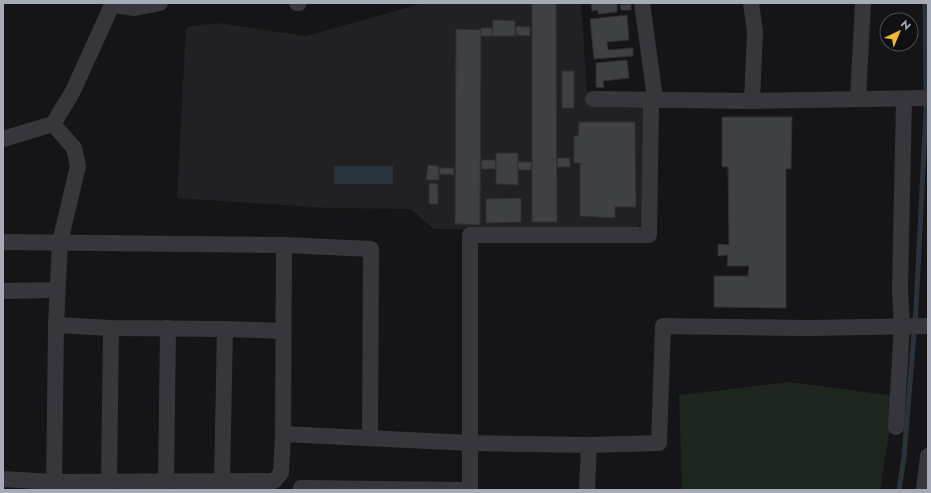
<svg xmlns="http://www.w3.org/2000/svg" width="931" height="493" font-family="Jost,sans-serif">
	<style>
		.built { fill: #212124 }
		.green { fill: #1d251e }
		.water { fill: #2b333a }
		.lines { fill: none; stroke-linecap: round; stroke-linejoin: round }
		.stream { stroke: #2b333a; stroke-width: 5 }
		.building { fill: #3f4044; stroke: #2f2f33 }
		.minor { stroke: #36363c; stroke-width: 16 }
	</style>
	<rect width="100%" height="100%" fill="#151517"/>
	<polygon class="built" points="424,3 581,3 588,106 645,106 645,221 630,232 434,229 411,209 329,208 177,198 186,27 217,23 306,36"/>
	<polygon class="green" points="790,382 895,396 880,490 682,490 679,395"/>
	<rect class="water" x="334" y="166" width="59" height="18"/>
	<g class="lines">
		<polyline class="stream" points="899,490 904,457 916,309 926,110 925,3"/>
	</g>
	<g class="building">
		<polygon points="532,3 556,3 557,222 532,222"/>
		<polygon points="591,3 617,3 617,12 598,14 598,10 592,11"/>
		<polygon points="631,4 631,10 621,10 620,5"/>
		<polygon points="627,15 629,40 607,42 608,50 633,48 633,56 594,59 590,19"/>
		<polygon points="493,20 515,21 515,36 492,36"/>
		<polygon points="516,26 530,27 530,36 516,35"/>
		<rect x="481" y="28" width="11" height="8"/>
		<polygon points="456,29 481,30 480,225 455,224"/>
		<polygon points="627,60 629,78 603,81 604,88 596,87 596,63"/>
		<rect x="562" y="71" width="12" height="37"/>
		<polygon points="722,117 792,117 791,169 786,169 786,308 714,307 714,276 748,276 749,266 727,266 728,255 718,256 718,244 729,245 728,167 722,167"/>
		<polygon points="579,122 635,122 636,207 615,207 615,218 580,216 580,163 574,163 574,136 578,136"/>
		<polygon points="496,153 518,153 518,185 496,184"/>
		<rect x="557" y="158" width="13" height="9"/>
		<polygon points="482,160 495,160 496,169 481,169"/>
		<polygon points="517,162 532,162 531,170 518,170"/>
		<polygon points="428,165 439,166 439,180 426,180"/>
		<polygon points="440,168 454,168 454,175 439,174"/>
		<polygon points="429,183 438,184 438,204 429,204"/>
		<polygon points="521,198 521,222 486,223 486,199"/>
	</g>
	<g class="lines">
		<g class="minor">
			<polyline points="297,3 299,3"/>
			<polyline points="751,3 755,32 752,101"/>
			<polyline points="113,5 135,8 160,3"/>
			<polyline points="593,99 752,101 928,98"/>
			<polyline points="858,99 863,3"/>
			<polyline points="53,124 74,148 78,166 60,242 56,325 54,490"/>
			<polyline points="3,139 53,124 72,93 113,3"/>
			<polyline points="3,242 284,245 283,434 281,473 274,481 54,482 3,479"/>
			<polyline points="284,245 371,249 370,438"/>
			<polyline points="3,291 57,290"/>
			<polyline points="56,325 111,328 225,329 222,480"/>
			<polyline points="225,329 283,331"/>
			<polyline points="896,427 902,326 900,290 904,99"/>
			<polyline points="283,434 470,443 589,445 587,490"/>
			<polyline points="589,445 659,443 663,326 807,328 928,326"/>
			<polyline points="109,482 111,328"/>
			<polyline points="166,482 168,328"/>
			<polyline points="301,490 301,488 464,490"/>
			<polyline points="470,490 470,235 649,235 651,107 654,91 642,3"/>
			<polyline points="924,490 928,456"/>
		</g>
	</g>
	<rect width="931" height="493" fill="none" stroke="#a7abb7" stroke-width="8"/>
	<g transform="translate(899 32) rotate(44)"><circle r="19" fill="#101012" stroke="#4c4e54"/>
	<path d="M0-3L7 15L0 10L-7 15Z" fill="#f2b731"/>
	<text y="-6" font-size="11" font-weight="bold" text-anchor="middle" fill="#a7abb7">N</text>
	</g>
</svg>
